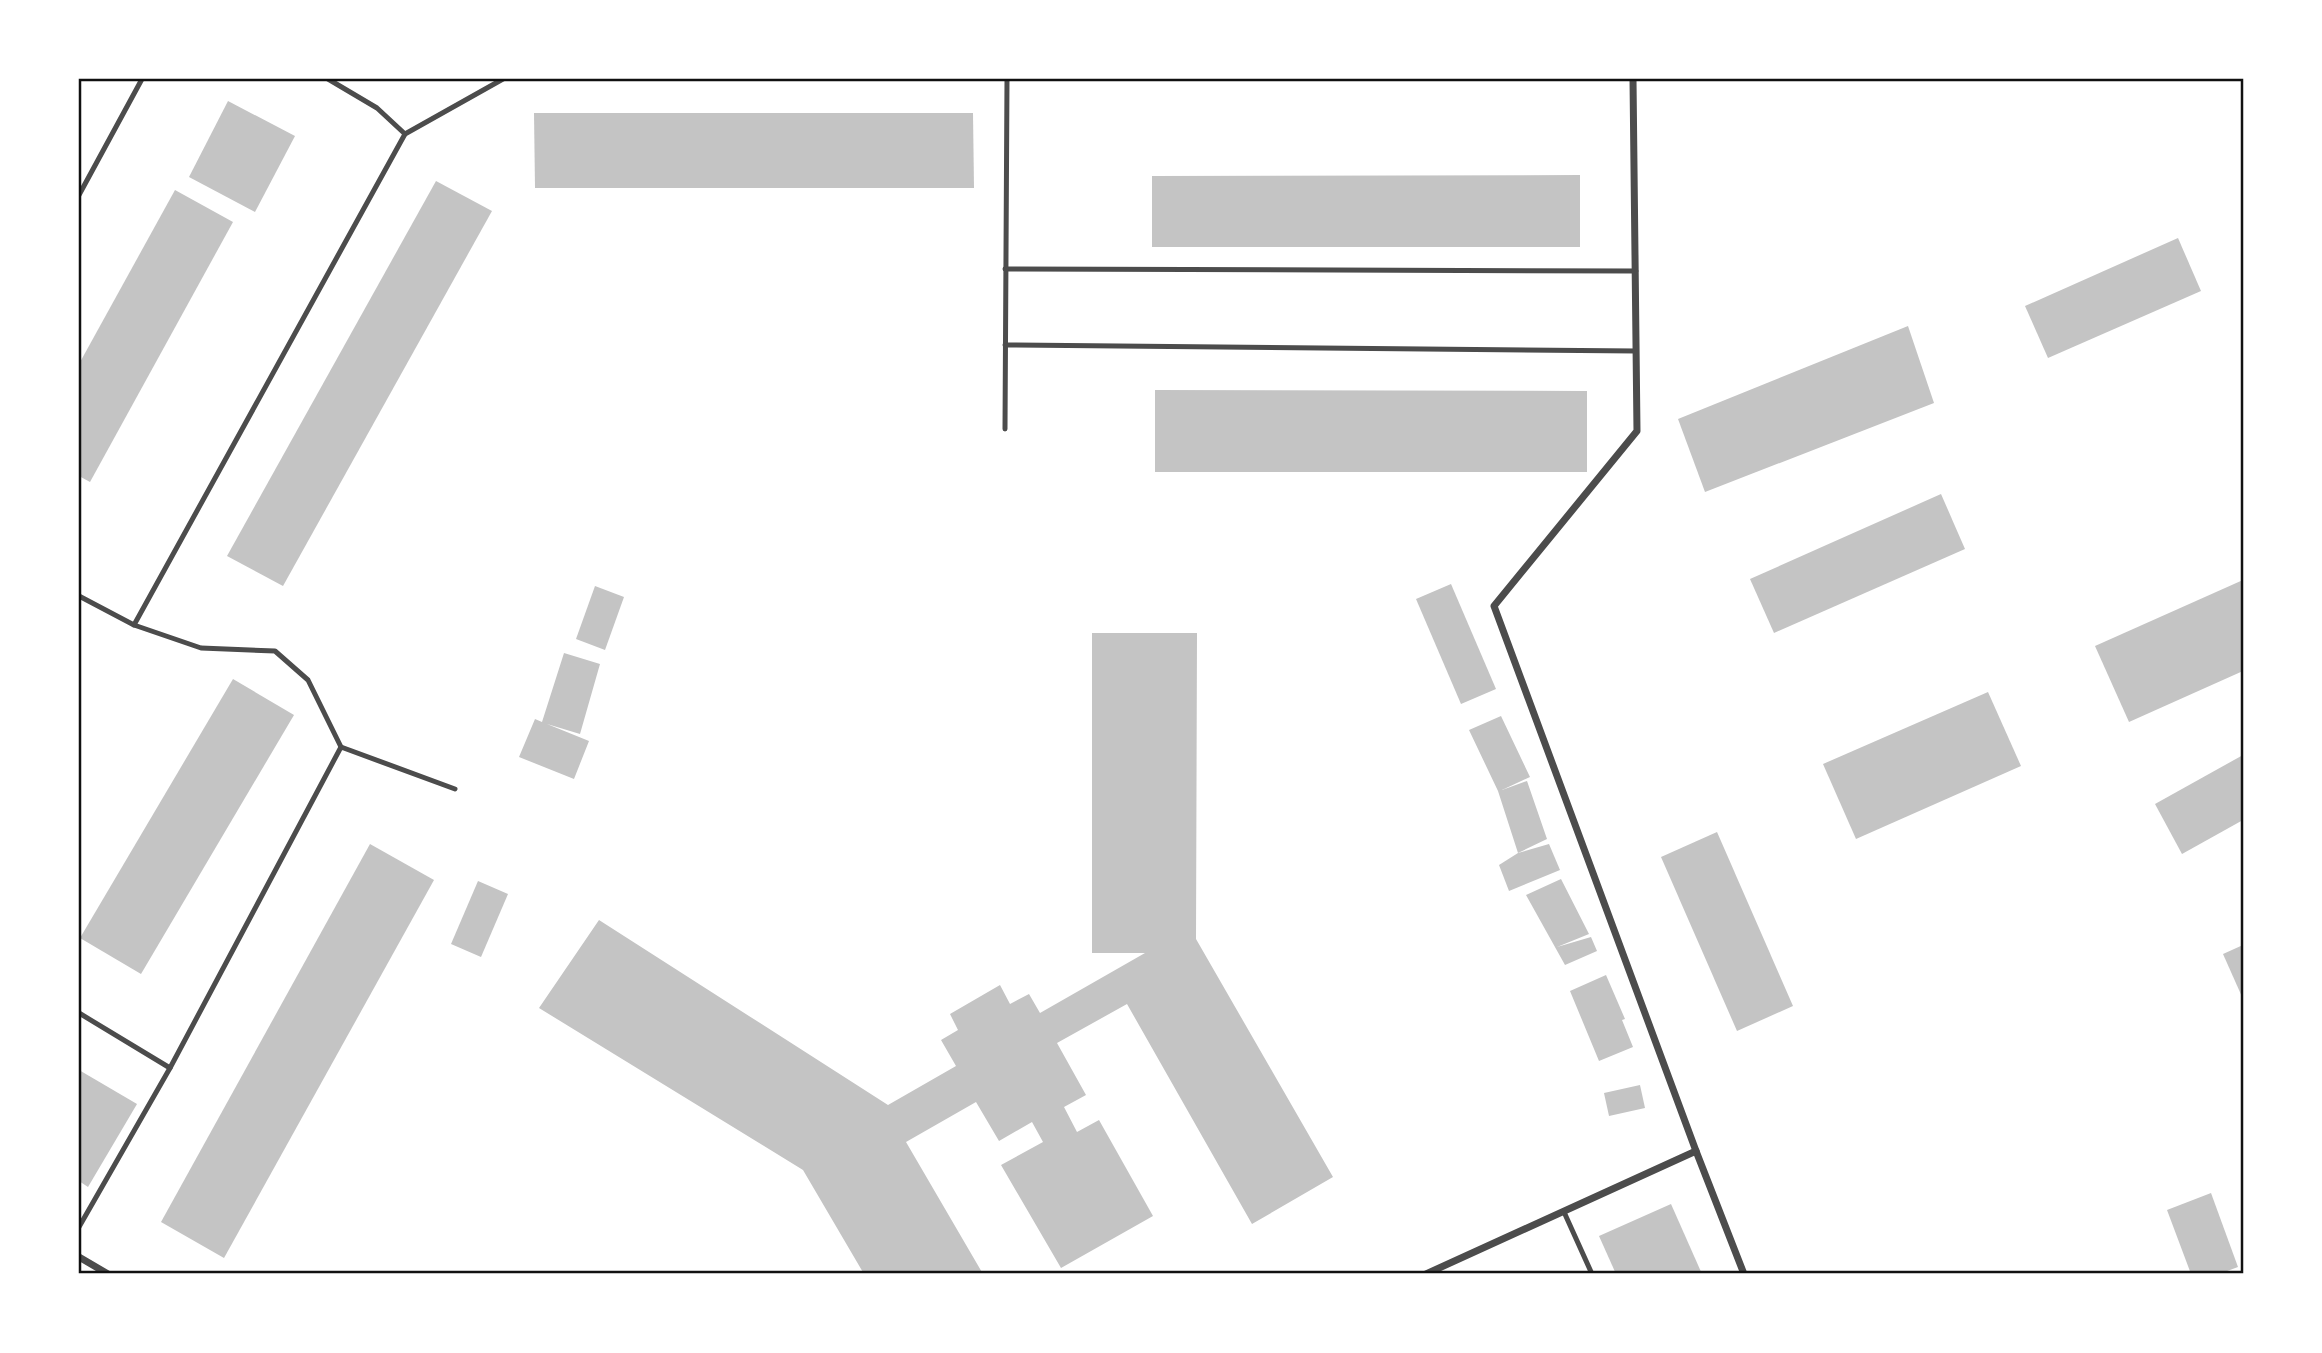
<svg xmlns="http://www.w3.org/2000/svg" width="2322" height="1353" font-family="'Sofia Sans Condensed',sans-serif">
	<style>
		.building { fill: #c4c4c4 }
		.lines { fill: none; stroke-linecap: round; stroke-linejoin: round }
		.service { stroke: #4c4c4c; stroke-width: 5 }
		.minor { stroke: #4c4c4c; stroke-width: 7 }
		.neatline { fill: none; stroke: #111; stroke-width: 2.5 }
	</style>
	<rect width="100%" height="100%" fill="#fff"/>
	<g class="building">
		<polygon points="228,101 295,136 255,212 189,177"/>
		<polygon points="534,113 973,113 974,188 535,188"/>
		<polygon points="1580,175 1580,247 1152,247 1152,176"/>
		<polygon points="436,181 492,211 283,586 227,556"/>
		<polygon points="175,190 233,222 90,482 79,476 79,364"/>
		<polygon points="2178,238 2201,291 2048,358 2025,306"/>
		<polygon points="1908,326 1934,403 1705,492 1678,419"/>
		<polygon points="1155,390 1587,391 1587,472 1155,472"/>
		<polygon points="1941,494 1965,549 1774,633 1750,579"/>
		<polygon points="2243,580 2243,671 2129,722 2095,646"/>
		<polygon points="1451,584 1496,689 1461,704 1416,599"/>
		<polygon points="595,586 624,597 605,650 576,639"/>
		<polygon points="1092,633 1197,633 1196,939 1333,1177 1252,1224 1127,1004 1057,1043 1086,1095 1064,1107 1077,1132 1099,1120 1153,1216 1061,1268 1001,1165 1043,1142 1032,1122 999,1141 976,1102 906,1142 983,1274 864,1274 803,1170 539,1008 599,920 888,1105 956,1066 941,1040 958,1030 950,1014 1000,985 1010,1004 1029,994 1040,1013 1145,953 1092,953"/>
		<polygon points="564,653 600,664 580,734 547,724 589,741 574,779 519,757 535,719 542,722"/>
		<polygon points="233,679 294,715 141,974 80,938"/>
		<polygon points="1988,692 2021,766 1856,839 1823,764"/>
		<polygon points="1501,716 1530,777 1502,790 1527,781 1547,839 1518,853 1498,791 1469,730"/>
		<polygon points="2243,755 2243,820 2182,854 2155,804"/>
		<polygon points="1717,832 1793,1006 1737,1031 1661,857"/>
		<polygon points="370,844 434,880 224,1258 161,1222"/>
		<polygon points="1549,844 1560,870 1509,891 1499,865 1518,853"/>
		<polygon points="1561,879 1589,934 1557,947 1591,937 1597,951 1565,965 1526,895"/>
		<polygon points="478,881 508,894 481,957 451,944"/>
		<polygon points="2243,945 2243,999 2223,954"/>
		<polygon points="1606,975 1625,1019 1622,1020 1633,1047 1599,1061 1570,991"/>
		<polygon points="79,1070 137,1104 88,1187 79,1181"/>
		<polygon points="1640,1085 1645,1108 1609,1116 1604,1093"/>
		<polygon points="2211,1193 2238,1267 2219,1274 2191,1274 2167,1210"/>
		<polygon points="1671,1204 1702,1274 1616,1274 1599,1236"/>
	</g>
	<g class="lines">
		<g class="service">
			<polyline points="328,79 377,108 405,134"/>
			<polyline points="79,195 142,79"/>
			<polyline points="1005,269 1636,271"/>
			<polyline points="1005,345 1636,351"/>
			<polyline points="1005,429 1007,79"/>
			<polyline points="79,596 134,625 201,648 275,651 308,680 341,747"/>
			<polyline points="134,625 405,134 503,79"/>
			<polyline points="79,1013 170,1068"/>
			<polyline points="1564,1212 1592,1274"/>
			<polyline points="79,1227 170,1068 341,747 455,789"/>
		</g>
		<g class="minor">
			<polyline points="1633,79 1637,431 1494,606 1696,1151 1744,1274"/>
			<polyline points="79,1257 108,1274"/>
			<polyline points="1426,1274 1696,1151"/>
		</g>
	</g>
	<rect width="2322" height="1353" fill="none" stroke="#ffffff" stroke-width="161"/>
	<rect x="80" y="80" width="2162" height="1192" class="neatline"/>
</svg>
